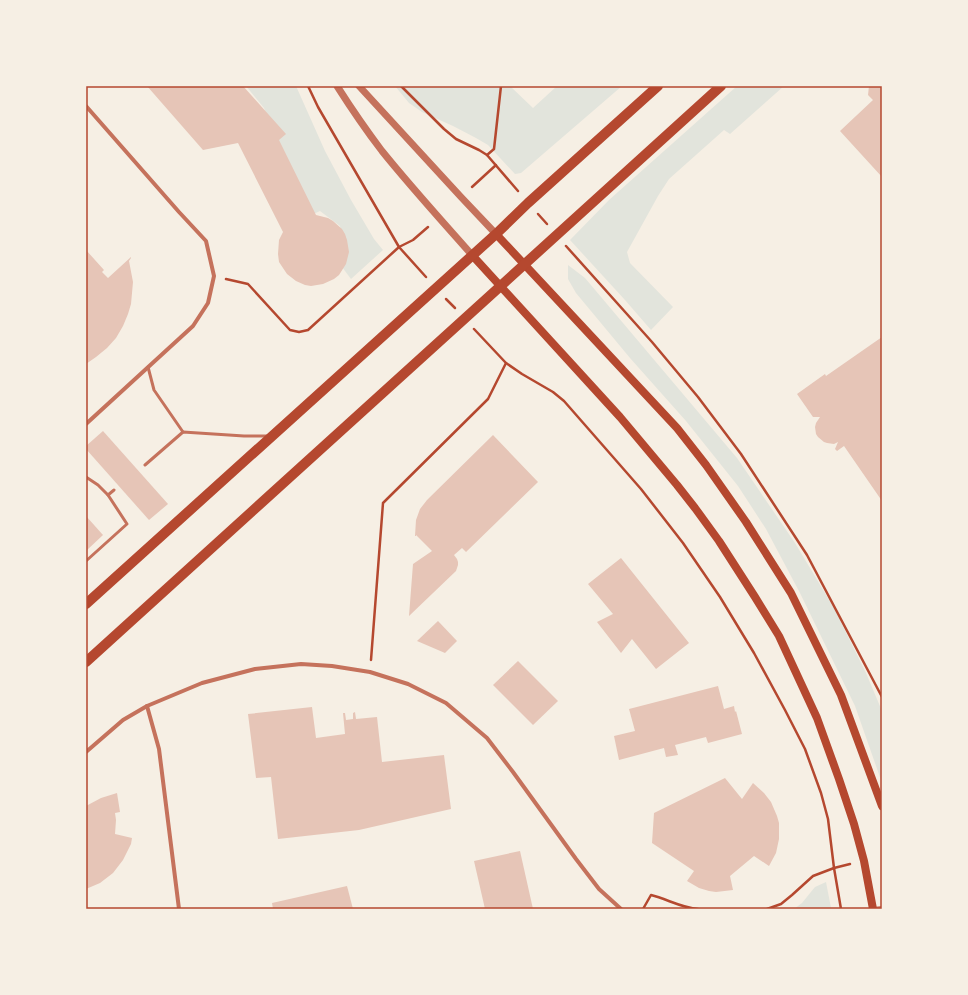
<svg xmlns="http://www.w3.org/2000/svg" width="968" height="995" font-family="'Noto Sans',sans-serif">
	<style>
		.green { fill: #e2e4dc }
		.building { fill: #e6c5b7 }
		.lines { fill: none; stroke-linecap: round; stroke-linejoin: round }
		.path { stroke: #b5482f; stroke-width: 2.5 }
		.service { stroke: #c5725c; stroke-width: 3 }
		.minor { stroke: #c5725c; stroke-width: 4 }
		.tertiary { stroke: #c5725c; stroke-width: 7 }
		.secondary { stroke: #b5482f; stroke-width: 8 }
		.primary { stroke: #b5482f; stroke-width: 10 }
		.neatline { fill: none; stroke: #b5482f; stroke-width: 1.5 }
	</style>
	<rect width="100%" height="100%" fill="#f6efe4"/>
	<g class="green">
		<polygon points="246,86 296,86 325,151 351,200 374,239 383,250 351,279 339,263 345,251 340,226 320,211 309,216 264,108"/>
		<polygon points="395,86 510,86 533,108 557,86 622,86 521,173 515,174 488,145 476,138 453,126 422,112 409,103"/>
		<polygon points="737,86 784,86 730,134 724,130 669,179 658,196 627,252 630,263 673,307 651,330 625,300 570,240 609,200"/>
		<polygon points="568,265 585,278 737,458 795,543 834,608 866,673 882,711 882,783 855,706 800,593 766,529 738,486 686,421 630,358 576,293 568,279"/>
		<polygon points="826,882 831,908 794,909 802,903 815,887"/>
	</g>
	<g class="building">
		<polygon points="147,86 243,86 286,134 279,140 316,215 328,218 333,221 342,229 345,234 347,240 349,252 346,264 339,275 334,279 323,284 311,286 305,285 296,281 287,274 279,262 278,254 279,240 283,232 238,143 203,150"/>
		<polygon points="869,86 882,86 882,177 840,131 873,100 868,95"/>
		<polygon points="86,250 104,270 102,272 108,278 131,257 131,258 129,261 133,282 131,304 128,314 123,326 116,338 107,348 96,357 86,364"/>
		<polygon points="882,337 882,501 844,446 837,451 835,449 838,442 834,444 827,443 824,442 818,437 816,434 815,427 816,423 820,417 813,417 797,394 825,374 826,376"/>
		<polygon points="103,431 168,504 149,520 86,449 86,446"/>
		<polygon points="493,435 538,482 466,552 462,548 454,555 457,559 458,562 458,565 456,571 409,616 413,564 432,551 416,535 416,536 415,536 416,520 420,509 427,500"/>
		<polygon points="86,516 103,535 86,551"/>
		<polygon points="621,558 689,643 656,669 632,639 621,653 597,622 613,614 588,584"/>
		<polygon points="438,621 457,641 445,653 417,641"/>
		<polygon points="518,661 558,701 533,725 493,685"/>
		<polygon points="718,686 724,709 734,706 735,712 736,711 742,734 708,743 706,737 675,745 678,755 666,757 664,748 619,760 614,736 635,731 629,709"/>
		<polygon points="312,707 316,738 345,734 343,713 345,713 346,720 353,719 353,713 355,712 356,719 377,717 382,762 444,755 451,809 359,830 278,839 271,777 256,778 248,714"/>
		<polygon points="725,778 742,799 753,783 764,793 771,802 777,816 779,823 779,839 776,853 769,866 754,856 730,876 733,890 716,892 709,891 699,888 687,881 694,871 652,843 654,813"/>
		<polygon points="117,793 120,812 115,813 116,820 115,834 132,838 131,844 123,860 113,873 100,883 86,889 86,806 101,798"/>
		<polygon points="520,851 533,909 485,909 474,861"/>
		<polygon points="347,886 353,909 273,909 272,903"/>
	</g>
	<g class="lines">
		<g class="path">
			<polyline points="308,86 318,107 399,247 426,277"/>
			<polyline points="401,86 444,129 456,139 479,150 487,155 518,191"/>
			<polyline points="487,155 494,149 501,86"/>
			<polyline points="472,187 496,165"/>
			<polyline points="538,214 547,224"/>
			<polyline points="566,246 652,342 698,397 741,454 807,555 882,697"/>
			<polyline points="226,279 248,284 290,330 299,332 308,330 399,247 413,240 428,227"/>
			<polyline points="446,299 455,308"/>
			<polyline points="474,329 506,363 522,374 553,392 564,401 641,489 683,543 720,597 754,653 785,710 805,749 821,793 828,819 834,868 841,909"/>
			<polyline points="371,660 383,503 488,399 506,363"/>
			<path d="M643 909 651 895C667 899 682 908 698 909"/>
			<polyline points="767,909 781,904 792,895 813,876 834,868 850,864"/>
		</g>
		<g class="service">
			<polyline points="148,367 154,390 183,432"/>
			<polyline points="145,465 183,432 244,436 269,436"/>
			<polyline points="86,477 98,485 108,495"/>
			<polyline points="86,561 127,524 108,495 114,490"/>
		</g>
		<g class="minor">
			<polyline points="86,106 179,212 206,241 214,276 208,303 193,326 86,424"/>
			<polyline points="147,706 159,749 179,909"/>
			<polyline points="86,752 123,720 147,706 202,683 255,669 301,664 332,666 370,672 408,684 446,703 487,738 513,772 576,859 599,889 621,909"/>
			<polyline points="873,909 882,908"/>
		</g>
		<g class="tertiary">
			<path d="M337 86C351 108 366 130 382 151 411 187 442 221 472 255"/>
			<polyline points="359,86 461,197 496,234"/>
		</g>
		<g class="secondary">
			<polyline points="496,234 677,428 706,465 746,522 791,593 841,695 882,806"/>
			<polyline points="472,255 620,417 677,485 695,508 719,541 755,597 779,636 817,718 839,779 854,824 864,861 873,909"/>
		</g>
		<g class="primary">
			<polyline points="86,604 496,234 528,203 658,86"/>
			<polyline points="86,662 721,86"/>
		</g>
	</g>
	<rect width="968" height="995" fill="none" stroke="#f6efe4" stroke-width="174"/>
	<rect x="87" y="87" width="794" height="821" class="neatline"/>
</svg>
